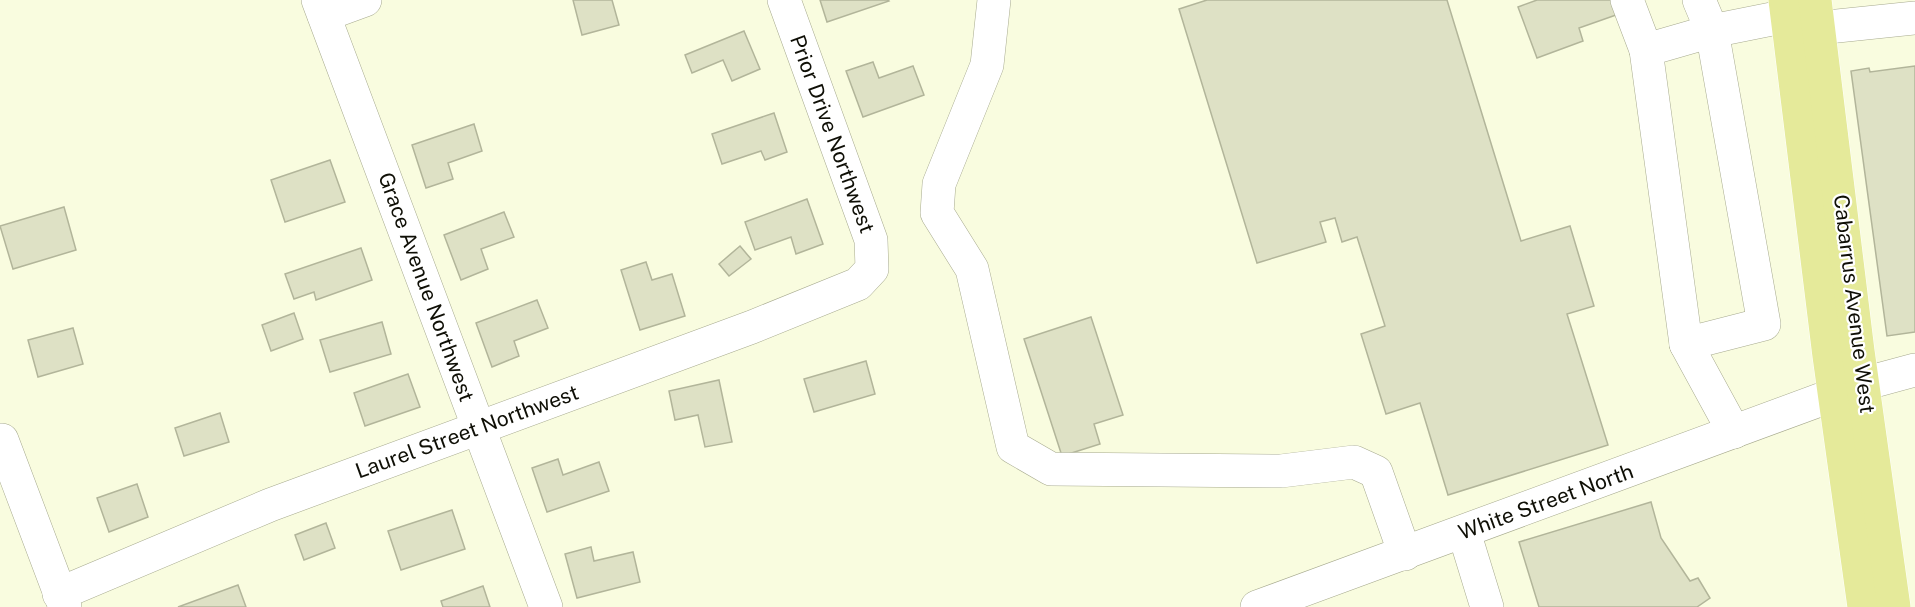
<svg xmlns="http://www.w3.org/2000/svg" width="1915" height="607" font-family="'Public Sans',sans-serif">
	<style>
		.building { fill: #dee1c5; stroke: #b2b59a; stroke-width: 1.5 }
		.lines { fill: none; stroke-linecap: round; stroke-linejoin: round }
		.minor-casing { stroke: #a7aa8f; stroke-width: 34 }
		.major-casing { stroke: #fff; stroke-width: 34 }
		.minor { stroke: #fff; stroke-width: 33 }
		.major { stroke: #e5ea9a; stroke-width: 33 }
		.labels { text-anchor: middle; stroke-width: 4.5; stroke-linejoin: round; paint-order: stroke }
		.street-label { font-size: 21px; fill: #0f0f06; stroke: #fff }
	</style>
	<rect width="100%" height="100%" fill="#f9fcdf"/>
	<g class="building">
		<polygon points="573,0 612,0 619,25 582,35"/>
		<polygon points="820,0 888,0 889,1 827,22"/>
		<polygon points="1207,0 1447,0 1521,241 1570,226 1594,306 1567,314 1608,445 1448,495 1420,403 1386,414 1361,334 1385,326 1357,237 1342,242 1335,218 1320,222 1326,242 1257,263 1179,9"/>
		<polygon points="1537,0 1611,0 1616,15 1579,28 1583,41 1537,58 1518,7"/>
		<polygon points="744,31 760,69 732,81 723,60 692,73 685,55"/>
		<polygon points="873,62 879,78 913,66 924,95 863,117 846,71"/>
		<polygon points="1915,66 1915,332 1887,336 1851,71 1869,68 1870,72"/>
		<polygon points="774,113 787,152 765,160 761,151 722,164 712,134"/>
		<polygon points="474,124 482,151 448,163 453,179 426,188 412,145"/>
		<polygon points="330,160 345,202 285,222 271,180"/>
		<polygon points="807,199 823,244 796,254 791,237 755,250 745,222"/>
		<polygon points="64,207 76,250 13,269 0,226"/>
		<polygon points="504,212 514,237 481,249 488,269 461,280 444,235"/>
		<polygon points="740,246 751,259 729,276 719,264"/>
		<polygon points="361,248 372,280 316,300 314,292 294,299 285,274"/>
		<polygon points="646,262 652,280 672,274 685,316 640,330 621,270"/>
		<polygon points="537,300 548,328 514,341 519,356 492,367 476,323"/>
		<polygon points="294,313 303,339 271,351 262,325"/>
		<polygon points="1091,317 1123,415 1094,424 1100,444 1062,456 1024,339"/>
		<polygon points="382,322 391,354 330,372 320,340"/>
		<polygon points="73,328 83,364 38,377 28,340"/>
		<polygon points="866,361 875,394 814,412 804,379"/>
		<polygon points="408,374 420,407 365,426 354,393"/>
		<polygon points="719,380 732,442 705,447 698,415 675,420 669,391"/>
		<polygon points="220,413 229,442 184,456 175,428"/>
		<polygon points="558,459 563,475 599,462 609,491 547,512 532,468"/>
		<polygon points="137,484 148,517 109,532 97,498"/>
		<polygon points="1651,502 1661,538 1690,581 1698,578 1710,598 1697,607 1539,607 1519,542"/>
		<polygon points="452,510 465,549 401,570 388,531"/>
		<polygon points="326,523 335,548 304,560 295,535"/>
		<polygon points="591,547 594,561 633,552 640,582 577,598 565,554"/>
		<polygon points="238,585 246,607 178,607"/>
		<polygon points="483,586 490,607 443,607 441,601"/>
	</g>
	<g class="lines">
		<g class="minor-casing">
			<g id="minor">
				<polyline points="318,0 546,607"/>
				<polyline points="994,0 987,65 939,184 937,213 972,269 1013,447 1051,469 1281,471 1354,462 1376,472 1405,554"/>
				<polyline points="1627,0 1646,50"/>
				<polyline points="324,15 365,0"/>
				<polyline points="1818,28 1915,18"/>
				<polyline points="1686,344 1764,324 1712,31 1699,0"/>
				<polyline points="1734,432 1686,344 1646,50 1712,31 1787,16"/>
				<polyline points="2,440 65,607"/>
				<polyline points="1464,532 1487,607"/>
				<polyline points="59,594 270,505 752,327 858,284 872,269 871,240 784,0"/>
				<polyline points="1257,607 1863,384 1915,370"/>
			</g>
		</g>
		<g class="major-casing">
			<g id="major">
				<polyline points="1785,0 1829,356 1864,607"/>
				<polyline points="1815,0 1858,351 1894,607"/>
			</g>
		</g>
		<use href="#minor" class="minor"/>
		<use href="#major" class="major"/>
	</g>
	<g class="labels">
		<g class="street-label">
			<text transform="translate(832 134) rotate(70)" y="7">Prior Drive Northwest</text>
			<text transform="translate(426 287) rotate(70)" y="7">Grace Avenue Northwest</text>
			<text transform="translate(1854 304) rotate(83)" y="7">Cabarrus Avenue West</text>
			<text transform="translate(467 432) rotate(-20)" y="7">Laurel Street Northwest</text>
			<text transform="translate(1546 502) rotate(-20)" y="7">White Street North</text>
		</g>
	</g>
</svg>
